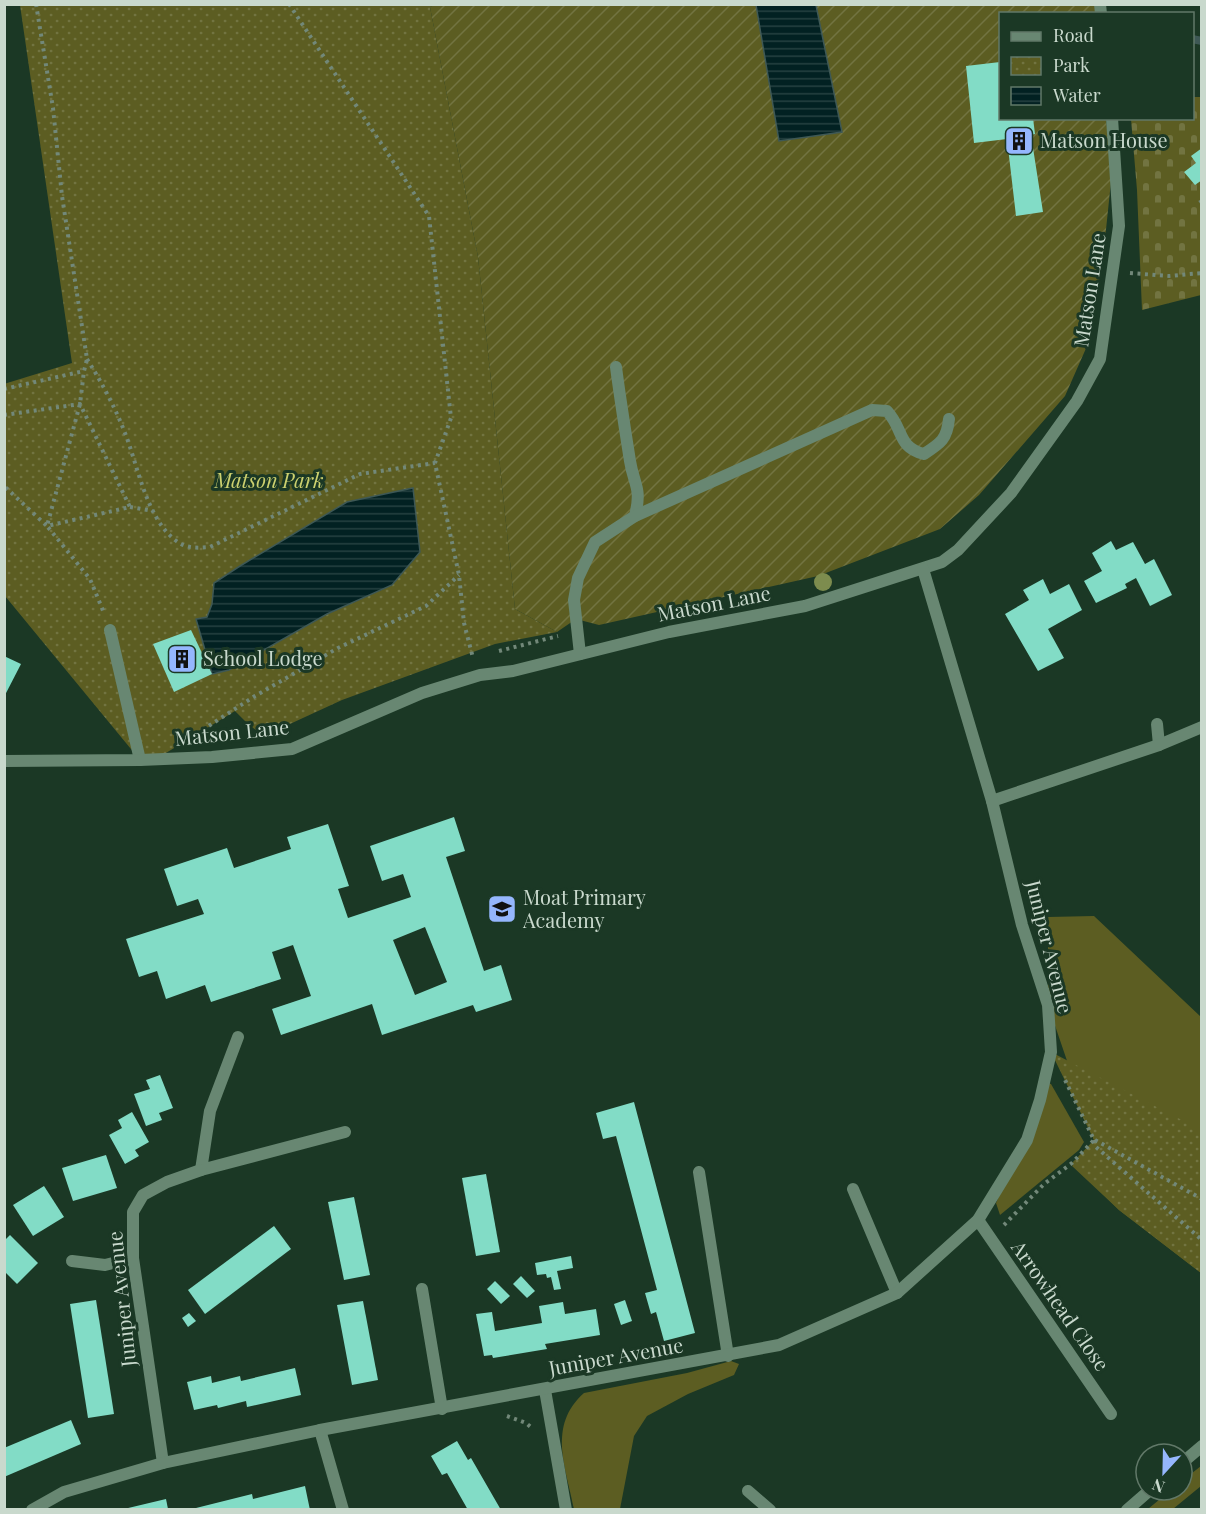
<svg xmlns="http://www.w3.org/2000/svg" width="1206" height="1514" font-family="'Playfair Display',serif">
	<style>
		.grass { fill: #5c5d22 }
		.cemetery { fill: url(#cemetery-stones) }
		.park { fill: url(#park-dots) }
		.garden { fill: url(#garden-furrows) }
		.water { fill: url(#water-rules); stroke: #3e5855; stroke-width: 1.5 }
		.lines { fill: none; stroke-linecap: round; stroke-linejoin: round }
		.stream { stroke: #3e5855; stroke-width: 8 }
		.building { fill: #82dcc6; fill-rule: evenodd }
		.path { stroke: #728879; stroke-width: 4; stroke-dasharray: 3 4.5; stroke-linecap: butt }
		.service { stroke: #688772; stroke-width: 12 }
		.minor { stroke: #688772; stroke-width: 12 }
		.tree { fill: #7d8c4e }
		.labels { text-anchor: middle; stroke-width: 6; stroke-linejoin: round; paint-order: stroke }
		.poi-label { font-size: 20px; fill: #c9d9cd; stroke: #1b3825; text-anchor: start }
		.street-label { font-size: 20px; fill: #c9d9cd; stroke: #1b3825 }
		.park-label { font-size: 20px; font-style: italic; fill: #cdd16f; stroke: #1b3825 }
	</style>
	<defs>
		<pattern id="cemetery-stones" width="16" height="16" patternUnits="userSpaceOnUse" patternTransform="scale(1.5)"><rect width="16" height="16" fill="#5c5d22"/><path d="M2 7V4a2 2 0 0 1 4 0v3zM10 15v-3a2 2 0 0 1 4 0v3z" fill="#727441"/></pattern>
		<pattern id="park-dots" width="8" height="8" patternUnits="userSpaceOnUse" patternTransform="scale(1.5)"><rect width="8" height="8" fill="#5c5d22"/><path d="M2 2h.1M6 6h.1" fill="none" stroke="#727441" stroke-width="1.8" stroke-linecap="round"/></pattern>
		<pattern id="garden-furrows" width="10" height="10" patternUnits="userSpaceOnUse" patternTransform="scale(1.5)"><rect width="10" height="10" fill="#5c5d22"/><path d="M-1 1l2-2M0 10L10 0M9 11l2-2" fill="none" stroke="#727441"/></pattern>
		<pattern id="water-rules" width="6" height="5" patternUnits="userSpaceOnUse" patternTransform="scale(1.5)"><rect width="6" height="5" fill="#022122"/><path d="M0 2.5h6" fill="none" stroke="#264141"/></pattern>
	</defs>
	<rect width="100%" height="100%" fill="#1b3825"/>
	<g class="grass">
		<polygon points="1094,916 1201,1017 1201,1273 1119,1210 1072,1166 1094,1140 1048,1005 1048,917"/>
		<polygon points="1048,1083 1051,1084 1084,1142 1079,1150 1000,1215 996,1203"/>
		<path d="M731 1361 739 1364 734 1375 688 1394 647 1416 634 1436 620 1509H574C566 1467 547 1426 584 1393L687 1373Z"/>
		<polygon points="1201,1466 1201,1486 1173,1509 1148,1509 1171,1490 1182,1490 1182,1481"/>
	</g>
	<polygon class="cemetery" points="1193,97 1201,97 1201,295 1142,310 1137,190 1131,119 1192,118"/>
	<g class="park">
		<polygon points="20,5 437,5 430,7 478,257 515,609 557,632 495,644 342,700 279,729 260,733 249,725 235,711 156,759 140,760 5,596 4,384 72,363"/>
		<polygon points="1051,1052 1201,1130 1201,1273 1119,1210 1072,1163 1094,1140"/>
	</g>
	<polygon class="garden" points="437,4 1095,5 1096,13 1000,14 1000,118 1106,119 1112,172 1105,239 1091,337 1065,396 979,495 940,529 818,576 599,625 576,619 557,632 515,609 478,257 430,7"/>
	<g class="water">
		<polygon points="756,5 816,5 842,132 779,141"/>
		<polygon points="413,488 420,552 392,585 327,614 229,670 212,674 196,619 207,617 212,604 214,583 240,566 347,502"/>
	</g>
	<g class="lines">
		<polyline class="stream" points="1192,39 1202,41"/>
	</g>
	<g class="building">
		<polygon points="1000,62 1000,118 1033,118 1035,134 1031,135 1043,212 1016,216 1007,139 974,143 966,66"/>
		<polygon points="1202,148 1202,180 1195,185 1184,172 1196,163 1191,156"/>
		<polygon points="1111,541 1116,550 1133,542 1145,564 1154,559 1172,595 1150,606 1136,578 1125,584 1127,588 1096,603 1084,581 1102,571 1092,553"/>
		<polygon points="1043,579 1050,594 1069,584 1082,610 1048,629 1064,658 1038,671 1005,614 1029,600 1023,590"/>
		<polygon points="191,630 212,674 174,692 153,644"/>
		<polygon points="4,656 21,664 4,697"/>
		<path d="M454 817 465 851 446 857 484 971 501 965 512 1000 476 1012 473 1005 382 1035 372 1004 281 1035 272 1009 311 996 293 945 272 952 281 979 211 1002 205 985 166 999 157 971 139 977 126 939 204 914 198 899 177 906 164 869 227 848 234 868 291 849 287 837 328 824 349 886 338 889 348 918 411 897 403 874 382 881 370 846ZM425 927 447 982 415 995 393 940Z"/>
		<polygon points="160,1075 173,1108 159,1113 162,1120 146,1126 134,1094 150,1089 146,1080"/>
		<polygon points="634,1102 695,1333 664,1341 656,1312 651,1314 645,1293 657,1290 616,1136 603,1139 596,1113"/>
		<polygon points="132,1112 149,1142 135,1150 139,1156 125,1164 109,1135 122,1128 118,1120"/>
		<polygon points="106,1155 117,1188 73,1201 62,1168"/>
		<polygon points="486,1174 500,1252 476,1256 462,1178"/>
		<polygon points="44,1186 64,1217 33,1236 13,1205"/>
		<polygon points="354,1197 370,1275 344,1280 328,1202"/>
		<polygon points="274,1226 291,1249 205,1314 188,1290"/>
		<polygon points="10,1235 38,1263 17,1284 4,1271 4,1241"/>
		<polygon points="571,1256 573,1268 557,1271 561,1289 554,1290 551,1277 547,1278 546,1274 537,1275 535,1263"/>
		<polygon points="521,1276 535,1291 527,1298 513,1284"/>
		<polygon points="495,1281 510,1296 501,1304 487,1289"/>
		<polygon points="96,1300 114,1414 88,1418 70,1304"/>
		<polygon points="625,1300 632,1321 621,1325 614,1304"/>
		<polygon points="363,1301 378,1380 352,1385 337,1305"/>
		<polygon points="563,1302 565,1314 596,1309 600,1335 545,1344 547,1349 493,1358 492,1355 484,1356 476,1314 492,1312 495,1331 542,1323 539,1306"/>
		<polygon points="189,1313 196,1321 188,1327 182,1318"/>
		<polygon points="295,1368 301,1395 247,1407 246,1401 218,1408 217,1405 194,1410 187,1382 211,1376 212,1383 240,1376 241,1381"/>
		<polygon points="71,1420 81,1444 4,1477 4,1448"/>
		<polygon points="457,1441 468,1460 471,1458 501,1510 468,1510 447,1473 442,1475 431,1456"/>
		<polygon points="305,1486 310,1510 197,1510 196,1508 252,1494 253,1499"/>
		<polygon points="166,1499 168,1509 124,1510 124,1509"/>
	</g>
	<g class="lines">
		<g class="path">
			<polyline points="36,4 53,108 62,196 87,359 84,371 80,404 47,526 90,579 104,613"/>
			<polyline points="289,4 429,216 451,418 435,463 459,575 464,623 473,658"/>
			<polyline points="1200,200 1202,203"/>
			<polyline points="1130,273 1169,276 1202,273"/>
			<path d="M87 359C102 383 115 407 125 433 138 466 146 517 175 540 186 549 197 548 210 547L360 474 435 463"/>
			<polyline points="4,389 84,371"/>
			<polyline points="4,415 80,404 130,507 47,526 4,486"/>
			<polyline points="130,507 153,511"/>
			<polyline points="499,651 558,636"/>
			<polyline points="190,738 255,696 338,648 426,606 459,575"/>
			<polyline points="1094,1140 1096,1147 1202,1240"/>
			<polyline points="1095,1140 1202,1199"/>
			<polyline points="1004,1225 1044,1184 1072,1163 1094,1140 1065,1080"/>
			<polyline points="507,1416 526,1423 532,1428"/>
		</g>
		<g class="service">
			<path d="M616 367C620 398 625 429 630 461 634 486 642 487 635 516"/>
			<polyline points="110,630 140,760"/>
			<path d="M580 654 574 600 578 578 595 542 635 516 872 410 887 411C904 429 897 447 924 454 941 443 947 439 949 419"/>
			<polyline points="238,1037 210,1111 201,1170 345,1132"/>
		</g>
		<g class="minor">
			<polyline points="1100,4 1101,14"/>
			<polyline points="1157,724 1159,745"/>
			<polyline points="4,761 140,760 212,757 292,749 422,693 480,675 513,671 669,632 805,606 942,562 958,550 1011,493 1077,401 1100,359 1119,226 1112,118"/>
			<polyline points="992,801 1159,745 1202,727"/>
			<polyline points="699,1172 728,1356"/>
			<polyline points="853,1189 897,1293"/>
			<polyline points="978,1220 1111,1414"/>
			<polyline points="72,1261 105,1265 133,1258"/>
			<polyline points="422,1289 442,1409"/>
			<polyline points="545,1390 566,1510"/>
			<polyline points="320,1430 343,1510"/>
			<polyline points="163,1463 133,1258 133,1212 143,1195 167,1182 201,1170"/>
			<polyline points="1182,1463 1202,1446"/>
			<polyline points="748,1491 770,1510"/>
			<polyline points="32,1510 64,1492 163,1463 320,1430 779,1345 897,1293 978,1220 1027,1140 1040,1100 1051,1052 1048,1005 1022,925 992,801 923,569"/>
			<polyline points="1127,1510 1150,1490"/>
		</g>
	</g>
	<circle class="tree" cx="823" cy="582" r="9"/>
	<defs>
		<g id="building-square" transform="scale(1.5)"><rect x="-9" y="-9" width="18" height="18" rx="4" fill="#95b6fd" stroke="#1b3825"/><path d="M-4-6H4V6H1V3H-1V6H-4ZM-2.5-4.3h1.7v1.8h-1.7ZM.8-4.3h1.7v1.8H.8ZM-2.5-1h1.7V.8h-1.7ZM.8-1h1.7V.8H.8Z" fill="#111"/></g>
		<g id="school-square" transform="scale(1.5)"><rect x="-9" y="-9" width="18" height="18" rx="4" fill="#95b6fd" stroke="#1b3825"/><path d="M0-5L7-2L0 1L-7-2ZM-4 1L0 2.5L4 1V4Q0 6-4 4Z" fill="#111"/></g>
	</defs>
	<g fill-rule="evenodd">
		<use href="#building-square" x="1019" y="141"/>
		<use href="#building-square" x="182" y="659"/>
		<use href="#school-square" x="502" y="909"/>
	</g>
	<g class="labels">
		<g class="poi-label">
			<text x="1040" y="148">Matson House</text>
			<text x="203" y="666">School Lodge</text>
			<text x="523" y="905">Moat Primary<tspan x="523" dy="23">Academy</tspan></text>
		</g>
		<g class="street-label">
			<text transform="translate(1090 290) rotate(-81)" y="7">Matson Lane</text>
			<text transform="translate(714 604) rotate(-11)" y="7">Matson Lane</text>
			<text transform="translate(232 733) rotate(-6)" y="7">Matson Lane</text>
			<text transform="translate(1049 947) rotate(76)" y="7">Juniper Avenue</text>
			<text transform="translate(122 1299) rotate(-96)" y="7">Juniper Avenue</text>
			<text transform="translate(1060 1306) rotate(55)" y="7">Arrowhead Close</text>
			<text transform="translate(616 1357) rotate(-10)" y="7">Juniper Avenue</text>
		</g>
		<g class="park-label">
			<text x="269" y="488">Matson Park</text>
		</g>
	</g>
	<rect width="1206" height="1514" fill="none" stroke="#c9d9cd" stroke-width="12"/>
	<rect x="999" y="12" width="195" height="108" fill="#1b3825" stroke="#617868" stroke-width="1.5"/>
	<rect x="1011" y="32" width="30" height="9" fill="#688772" stroke="#617868" stroke-width="1.5"/>
	<text x="1053" y="42" font-size="18" fill="#c9d9cd">Road</text>
	<rect x="1011" y="57" width="30" height="18" fill="url(#park-dots)" stroke="#617868" stroke-width="1.5"/>
	<text x="1053" y="72" font-size="18" fill="#c9d9cd">Park</text>
	<rect x="1011" y="87" width="30" height="18" fill="url(#water-rules)" stroke="#617868" stroke-width="1.5"/>
	<text x="1053" y="102" font-size="18" fill="#c9d9cd">Water</text>
	<g transform="translate(1164 1472) rotate(202)"><circle r="28" fill="#1b3825" stroke="#617868" stroke-width="1.5"/>
	<path d="M0-4.5L10 22L0 15L-10 22Z" fill="#95b6fd"/>
	<text y="-9" font-size="16" font-weight="bold" text-anchor="middle" fill="#c9d9cd">N</text>
	</g>
</svg>
